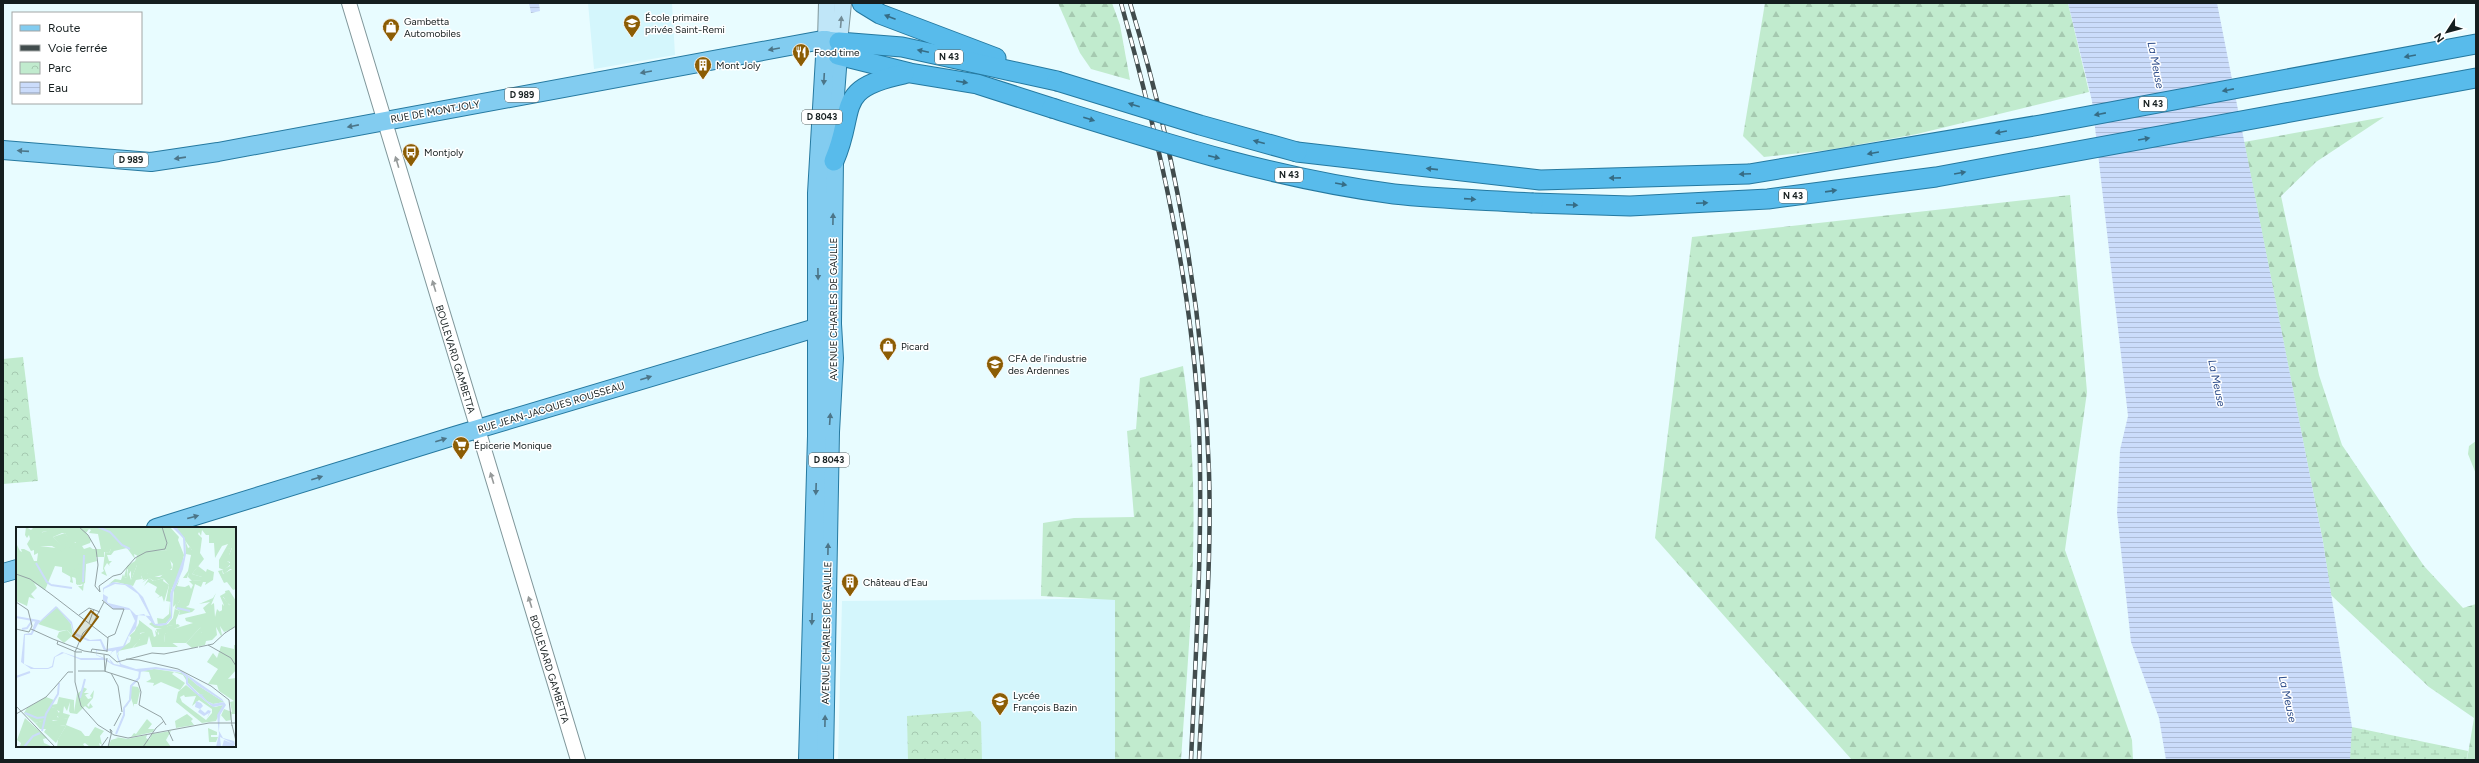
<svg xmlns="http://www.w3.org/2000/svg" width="2479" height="763" font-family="Figtree,sans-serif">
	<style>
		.built { fill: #d4f6fc }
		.forest { fill: url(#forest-firs) }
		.wetland { fill: url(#wetland-marsh) }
		.park { fill: url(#park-crowns) }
		.garden { fill: #c1ebce }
		.water { fill: url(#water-rules) }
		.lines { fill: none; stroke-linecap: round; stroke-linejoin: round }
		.tertiary-casing { stroke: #80979b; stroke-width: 16 }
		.secondary-casing { stroke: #80979b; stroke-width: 18 }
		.primary-casing { stroke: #2579a0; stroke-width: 20 }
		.trunk-casing { stroke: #2579a0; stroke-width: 21 }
		.tertiary { stroke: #fff; stroke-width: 14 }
		.secondary { stroke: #c0e6f8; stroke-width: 16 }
		.primary { stroke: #82ccf0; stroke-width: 18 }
		.trunk { stroke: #58bbeb; stroke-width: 19 }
		.rail-casing { stroke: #414c4d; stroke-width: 4.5 }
		.rail { stroke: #fff; stroke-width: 3; stroke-dasharray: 9; stroke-linecap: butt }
		.trunk-bridge-casing { stroke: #2579a0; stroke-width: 21; stroke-linecap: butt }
		.trunk-bridge { stroke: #58bbeb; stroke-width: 19 }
		.oneway { fill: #366c85 }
		.oneway2 { fill: #738c96 }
		.oneway3 { fill: #4c7588 }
		.oneway4 { fill: #969a9a }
		.labels { text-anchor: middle; stroke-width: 3; stroke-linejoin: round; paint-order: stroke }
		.shield { fill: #fff; stroke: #5b6262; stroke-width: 1 }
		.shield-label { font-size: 9px; font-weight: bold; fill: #151e1f }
		.poi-label { font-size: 10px; fill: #151e1f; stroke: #fff; text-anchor: start }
		.street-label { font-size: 10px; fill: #151e1f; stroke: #fff }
		.water-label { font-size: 11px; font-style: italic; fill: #2f4e8b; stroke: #fff }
		.inset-river { fill: none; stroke: #cbdcfb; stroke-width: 2 }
		.inset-road { fill: none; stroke: #94a3a5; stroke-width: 1 }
		.view { fill: #8c5d04; fill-opacity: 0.15; stroke: #8c5d04; stroke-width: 2 }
		.inset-edge { fill: none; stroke: #151e1f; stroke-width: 2 }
	</style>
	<defs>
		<pattern id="forest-firs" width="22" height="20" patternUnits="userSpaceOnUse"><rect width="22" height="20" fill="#c1ebce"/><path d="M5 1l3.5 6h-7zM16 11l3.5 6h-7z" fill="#a5c9b0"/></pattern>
		<pattern id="wetland-marsh" width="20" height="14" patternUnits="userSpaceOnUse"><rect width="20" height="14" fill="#c1ebce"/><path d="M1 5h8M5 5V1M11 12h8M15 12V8" fill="none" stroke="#a5c9b0"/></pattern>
		<pattern id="park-crowns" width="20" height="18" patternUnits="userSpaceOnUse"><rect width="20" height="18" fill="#c1ebce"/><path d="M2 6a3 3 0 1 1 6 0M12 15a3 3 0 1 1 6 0" fill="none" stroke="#a5c9b0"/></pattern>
		<pattern id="water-rules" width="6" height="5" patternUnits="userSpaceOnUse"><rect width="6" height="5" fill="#cbdcfb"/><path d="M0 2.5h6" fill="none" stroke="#adbcd7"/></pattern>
	</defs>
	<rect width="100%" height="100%" fill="#e8fcff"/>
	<g class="built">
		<polygon points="588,3 672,3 675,55 594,69"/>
		<polygon points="1169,598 1157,760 838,760 842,601"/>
	</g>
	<g class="forest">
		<polygon points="1058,3 1112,3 1120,25 1130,80 1091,69 1080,53"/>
		<polygon points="1765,3 2068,3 2089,92 1917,134 1828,150 1764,157 1743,136"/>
		<polygon points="2384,117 2316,162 2281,196 2319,375 2342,445 2424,566 2463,608 2476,604 2476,760 2467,760 2474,718 2429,687 2331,595 2323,542 2244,142"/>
		<polygon points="2070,195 2087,392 2065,550 2132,740 2133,760 1852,760 1655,538 1692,237"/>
		<path d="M1183 366C1203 496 1190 629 1181 760H1115V600L1041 596 1043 523 1074 518 1134 517 1127 431 1136 429 1140 378Z"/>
	</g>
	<polygon class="wetland" points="2352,727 2468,751 2467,760 2343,760"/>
	<g class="park">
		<polygon points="23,357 38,481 3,484 3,359"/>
		<polygon points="971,711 981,722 982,760 908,760 907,716"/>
	</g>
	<polygon class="garden" points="2476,441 2476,474 2468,454 2469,446"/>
	<g class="water">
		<polygon points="529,3 539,3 540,11 531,13"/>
		<polygon points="2068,3 2217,3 2323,542 2352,727 2350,760 2166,760 2159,718 2131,642 2117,513 2120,450 2128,416 2092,101"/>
	</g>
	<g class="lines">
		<g class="tertiary-casing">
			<polyline id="tertiary" points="349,3 578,760"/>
		</g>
		<g class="secondary-casing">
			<g id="secondary">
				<polyline points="826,40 827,3"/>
				<polyline points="839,42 843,3"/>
			</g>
		</g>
		<g class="primary-casing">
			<g id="primary">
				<polyline points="3,150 151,162 218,152 822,40 839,42 831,148 834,161 832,324 834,358 830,432 824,760"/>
				<polyline points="156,528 454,436 829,324"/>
				<polyline points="3,573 17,569"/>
				<polyline points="808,760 817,436 817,193 826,40"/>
			</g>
		</g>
		<g class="trunk-casing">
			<g id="trunk">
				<polyline points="862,3 880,14 996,58"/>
				<polyline points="839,42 902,47 1057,81"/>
				<polyline points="838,55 910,73 977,84 1052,108"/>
				<polyline points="1297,152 1540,180 1749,174 2040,125 2476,44"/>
				<path d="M834 161C857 109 832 89 904 74"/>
				<polyline points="1533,203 1630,206 1768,199 1936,177 2476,78"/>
			</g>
		</g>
		<use href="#tertiary" class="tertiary"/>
		<use href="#secondary" class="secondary"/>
		<use href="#primary" class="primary"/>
		<use href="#trunk" class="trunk"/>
		<g class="rail-casing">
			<g id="rail">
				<path d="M1121 3C1159 140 1192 283 1199 426 1203 537 1196 649 1191 760"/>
				<path d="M1130 3C1176 154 1204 314 1209 472 1212 568 1203 664 1199 760"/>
			</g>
		</g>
		<use href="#rail" class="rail"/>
		<g class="trunk-bridge-casing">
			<g id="trunk-bridge">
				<polyline points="1057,81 1200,125 1297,152"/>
				<path d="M1052 108C1164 143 1277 179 1394 194 1440 199 1487 200 1533 203"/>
			</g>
		</g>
		<use href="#trunk-bridge" class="trunk-bridge"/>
	</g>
	<defs><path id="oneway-solid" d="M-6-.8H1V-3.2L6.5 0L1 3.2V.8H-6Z"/></defs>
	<g class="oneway">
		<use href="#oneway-solid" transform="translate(890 17) rotate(-159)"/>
		<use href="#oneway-solid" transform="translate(923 51) rotate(-168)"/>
		<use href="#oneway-solid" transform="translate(2410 56) rotate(170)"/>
		<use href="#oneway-solid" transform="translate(962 82) rotate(9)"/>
		<use href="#oneway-solid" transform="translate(2228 90) rotate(169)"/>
		<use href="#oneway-solid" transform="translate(1134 105) rotate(-163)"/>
		<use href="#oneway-solid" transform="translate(2100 114) rotate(169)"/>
		<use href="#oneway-solid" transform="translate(1089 119) rotate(17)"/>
		<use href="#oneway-solid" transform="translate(2001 132) rotate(170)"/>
		<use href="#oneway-solid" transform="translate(2144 139) rotate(-10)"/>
		<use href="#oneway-solid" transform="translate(1259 142) rotate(-165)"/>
		<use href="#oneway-solid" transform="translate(1873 153) rotate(170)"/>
		<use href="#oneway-solid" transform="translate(1214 157) rotate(13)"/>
		<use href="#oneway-solid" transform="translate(1432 169) rotate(-174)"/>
		<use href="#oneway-solid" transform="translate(1960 173) rotate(-10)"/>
		<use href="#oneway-solid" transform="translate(1745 174) rotate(177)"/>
		<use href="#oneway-solid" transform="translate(1615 178) rotate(179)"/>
		<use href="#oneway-solid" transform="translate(1341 184) rotate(10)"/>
		<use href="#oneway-solid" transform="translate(1831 191) rotate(-8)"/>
		<use href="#oneway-solid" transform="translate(1470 199) rotate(4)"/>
		<use href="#oneway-solid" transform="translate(1702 203) rotate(-3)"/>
		<use href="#oneway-solid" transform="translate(1572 205) rotate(2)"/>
	</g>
	<use class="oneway2" href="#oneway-solid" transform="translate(841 22) rotate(-85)"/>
	<g class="oneway3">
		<use href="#oneway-solid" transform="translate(774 49) rotate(170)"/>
		<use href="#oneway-solid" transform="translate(646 72) rotate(170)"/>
		<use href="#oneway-solid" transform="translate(824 79) rotate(93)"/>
		<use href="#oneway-solid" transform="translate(353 126) rotate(169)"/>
		<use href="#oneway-solid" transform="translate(23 151) rotate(-176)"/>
		<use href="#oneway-solid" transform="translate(180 158) rotate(172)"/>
		<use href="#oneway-solid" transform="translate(833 219) rotate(-89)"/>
		<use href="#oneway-solid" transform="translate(818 274) rotate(89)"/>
		<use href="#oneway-solid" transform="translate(646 378) rotate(-17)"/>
		<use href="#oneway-solid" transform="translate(830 419) rotate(-86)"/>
		<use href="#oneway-solid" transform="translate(441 440) rotate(-17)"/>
		<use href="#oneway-solid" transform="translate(317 478) rotate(-17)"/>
		<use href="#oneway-solid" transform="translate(816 489) rotate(92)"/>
		<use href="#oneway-solid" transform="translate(193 517) rotate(-15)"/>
		<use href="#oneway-solid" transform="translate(828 549) rotate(-89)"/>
		<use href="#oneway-solid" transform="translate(812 619) rotate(92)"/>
		<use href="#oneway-solid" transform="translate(825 721) rotate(-89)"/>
	</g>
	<g class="oneway4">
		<use href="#oneway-solid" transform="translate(397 162) rotate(-107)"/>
		<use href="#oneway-solid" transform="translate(434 286) rotate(-107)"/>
		<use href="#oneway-solid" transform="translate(492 478) rotate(-107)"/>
		<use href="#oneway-solid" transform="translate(530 602) rotate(-107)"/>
	</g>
	<defs>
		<g id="school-pin" transform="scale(0.9)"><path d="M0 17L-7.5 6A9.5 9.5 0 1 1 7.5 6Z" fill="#8c5d04" stroke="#fff"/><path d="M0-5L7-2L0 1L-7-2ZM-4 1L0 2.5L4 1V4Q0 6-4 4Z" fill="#fff"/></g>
		<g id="shop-pin" transform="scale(0.9)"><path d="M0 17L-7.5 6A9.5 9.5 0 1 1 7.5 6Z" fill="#8c5d04" stroke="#fff"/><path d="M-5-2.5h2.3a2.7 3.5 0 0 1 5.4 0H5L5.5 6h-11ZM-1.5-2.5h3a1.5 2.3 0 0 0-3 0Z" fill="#fff"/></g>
		<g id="restaurant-pin" transform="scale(0.9)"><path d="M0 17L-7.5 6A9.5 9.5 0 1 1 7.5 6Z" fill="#8c5d04" stroke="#fff"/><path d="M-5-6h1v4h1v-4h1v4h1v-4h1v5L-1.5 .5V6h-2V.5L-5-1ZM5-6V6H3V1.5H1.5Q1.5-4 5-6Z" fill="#fff"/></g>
		<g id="building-pin" transform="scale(0.9)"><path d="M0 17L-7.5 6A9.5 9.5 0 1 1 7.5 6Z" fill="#8c5d04" stroke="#fff"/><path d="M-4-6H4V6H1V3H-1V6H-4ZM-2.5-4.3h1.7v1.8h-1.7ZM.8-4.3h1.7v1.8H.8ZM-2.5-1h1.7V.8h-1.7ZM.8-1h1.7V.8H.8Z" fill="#fff"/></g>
		<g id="bus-pin" transform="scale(0.9)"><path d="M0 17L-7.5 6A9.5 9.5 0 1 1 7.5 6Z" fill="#8c5d04" stroke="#fff"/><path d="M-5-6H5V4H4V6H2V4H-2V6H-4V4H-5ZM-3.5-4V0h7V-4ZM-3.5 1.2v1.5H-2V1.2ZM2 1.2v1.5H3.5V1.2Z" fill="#fff"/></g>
		<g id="university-pin" transform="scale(0.9)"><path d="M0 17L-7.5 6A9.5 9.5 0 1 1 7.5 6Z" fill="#8c5d04" stroke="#fff"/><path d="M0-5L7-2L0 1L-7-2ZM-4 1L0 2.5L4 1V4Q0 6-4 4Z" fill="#fff"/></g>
		<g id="supermarket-pin" transform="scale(0.9)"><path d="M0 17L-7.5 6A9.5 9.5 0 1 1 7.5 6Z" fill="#8c5d04" stroke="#fff"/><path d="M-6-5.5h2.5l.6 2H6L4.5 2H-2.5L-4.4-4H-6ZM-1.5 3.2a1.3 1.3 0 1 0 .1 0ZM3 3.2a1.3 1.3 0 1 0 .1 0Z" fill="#fff"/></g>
	</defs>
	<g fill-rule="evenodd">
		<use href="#school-pin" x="632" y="23"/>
		<use href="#shop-pin" x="391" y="27"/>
		<use href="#restaurant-pin" x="801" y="52"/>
		<use href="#building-pin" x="703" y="65"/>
		<use href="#bus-pin" x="411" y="152"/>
		<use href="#shop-pin" x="888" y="346"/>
		<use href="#university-pin" x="995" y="364"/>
		<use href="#supermarket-pin" x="461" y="445"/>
		<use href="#building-pin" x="850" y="582"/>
		<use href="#school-pin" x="1000" y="701"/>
	</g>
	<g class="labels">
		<g class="shield">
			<rect x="935" y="50" width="28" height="14" rx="3"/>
			<rect x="505" y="88" width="34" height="14" rx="3"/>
			<rect x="2139" y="97" width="28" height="14" rx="3"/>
			<rect x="802" y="110" width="40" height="14" rx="3"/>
			<rect x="114" y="153" width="34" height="14" rx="3"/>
			<rect x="1275" y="168" width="28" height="14" rx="3"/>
			<rect x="1779" y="189" width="28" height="14" rx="3"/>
			<rect x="809" y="453" width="40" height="14" rx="3"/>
		</g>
		<g class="shield-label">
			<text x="949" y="60">N 43</text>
			<text x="522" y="98">D 989</text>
			<text x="2153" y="107">N 43</text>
			<text x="822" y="120">D 8043</text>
			<text x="131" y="163">D 989</text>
			<text x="1289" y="178">N 43</text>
			<text x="1793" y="199">N 43</text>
			<text x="829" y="463">D 8043</text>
		</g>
		<g class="poi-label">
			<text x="645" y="21">École primaire<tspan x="645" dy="12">privée Saint-Remi</tspan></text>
			<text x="404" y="25">Gambetta<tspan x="404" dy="12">Automobiles</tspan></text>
			<text x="814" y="56">Food time</text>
			<text x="716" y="69">Mont Joly</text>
			<text x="424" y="156">Montjoly</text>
			<text x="901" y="350">Picard</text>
			<text x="1008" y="362">CFA de l'industrie<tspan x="1008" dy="12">des Ardennes</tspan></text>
			<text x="474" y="449">Épicerie Monique</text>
			<text x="863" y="586">Château d'Eau</text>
			<text x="1013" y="699">Lycée<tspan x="1013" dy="12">François Bazin</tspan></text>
		</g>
		<g class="street-label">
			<text transform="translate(435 111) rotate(-10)" y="4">RUE DE MONTJOLY</text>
			<text transform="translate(833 309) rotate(-90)" y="4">AVENUE CHARLES DE GAULLE</text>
			<text transform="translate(456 359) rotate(73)" y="4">BOULEVARD GAMBETTA</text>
			<text transform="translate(551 407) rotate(-17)" y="4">RUE JEAN-JACQUES ROUSSEAU</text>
			<text transform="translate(826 633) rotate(-89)" y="4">AVENUE CHARLES DE GAULLE</text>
			<text transform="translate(550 669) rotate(73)" y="4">BOULEVARD GAMBETTA</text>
		</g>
		<g class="water-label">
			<text transform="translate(2156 65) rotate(79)" y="4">La Meuse</text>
			<text transform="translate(2217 383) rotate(78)" y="4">La Meuse</text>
			<text transform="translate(2288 699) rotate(77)" y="4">La Meuse</text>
		</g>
	</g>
	<g transform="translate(16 527)">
		<rect width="220" height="220" fill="#e8fcff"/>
		<path d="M10 0 15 3 18 0H34L32 4 26 5 24 19 48 22 37 10 49 6 55 14 61 16V21L76 27V22H95L93 26 88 25V30H80L81 34 70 37 69 56 64 58 60 57V51L56 50 57 56 54 55 55 50 46 45V40L39 39 29 63 18 56 21 61 15 67 19 72 13 70 11 79 0 74V16L4 24 6 25 5 22H8L14 25 18 34H21L22 26 18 28V23L15 24 11 17 14 12 13 8 11 11 9 8ZM169 13 172 21 174 20 176 23V36L171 51H167L172 44 175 28 170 27ZM212 17 214 19 212 22 216 20 211 34 215 37 208 43 203 41V33ZM152 23 156 41 150 47 127 53 125 48 132 46 124 47 121 38 115 53V44L111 42V51L108 50 111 39 119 34 122 27 131 24ZM182 39 190 45 191 42 198 45 197 53 189 58 190 55H187L185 60 179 57 173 78 170 80 179 82 176 85 163 88 164 84 159 81 164 73 157 80 158 62 164 51 161 59 169 60 173 58 175 62 177 58 173 54 186 53V50L176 47ZM220 40V62L217 63 211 55 208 56 202 44 206 43 207 47ZM133 51 137 54 148 51 147 54 153 58 148 75 146 69 141 71 142 74 141 71 144 69 139 65 141 60 132 55 128 59ZM213 63 220 74V87L213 79 215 77 212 78 213 75 211 76 207 69 210 68 209 64ZM154 75 155 90 150 96 142 98 141 91 147 92 153 87ZM123 93 136 103 138 110 140 109 139 103 143 108V104L152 99 162 97 164 99 149 107 148 115H155L162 120H136L133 109 131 117 117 121 124 112 121 108 129 105 123 97ZM185 100 184 103 186 106 194 100H200L201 108 196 113 190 114 189 118 176 121 170 116ZM218 118H220V143L212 152 220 151V187H216L215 193 210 194 205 188 203 193 208 182 216 185 214 175 218 174 203 164 201 158 192 157 202 142 191 135 197 126 201 131 205 119 218 122ZM138 142 166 146 170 150V153L167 148 158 145 156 147 169 156 164 163 145 155 137 159 138 156 130 155 135 152 133 145 125 144ZM172 150 181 158 208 175 197 177 191 174 172 156ZM170 158 194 178 199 180 207 178 200 194 186 196 160 175 162 165ZM168 168 169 170 180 169 176 179 183 173 196 182V186L190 193 166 175 164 170ZM30 170 38 173 33 184 37 180 41 182 44 190 52 192 50 198 65 204 69 209H73L79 200 88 204 84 209 86 218 83 216 84 219 74 220 69 216 67 217 69 220H41L42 212 50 199 44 198 42 189 36 194H43L42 197 44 199 41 205 32 200 36 207 30 200V193L19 196 8 186 11 181ZM171 187 177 192 175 194 178 198 160 201 159 194ZM9 191 31 211 27 212 28 216 37 220 4 219 5 216 1 213ZM131 192 136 197 132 202H138L137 205 115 210 118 206 120 207ZM192 201 201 205V208H195V210H202L200 215H193ZM155 204 150 213 155 220H111V212L131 208 130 211 133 213 136 207Z" fill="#c1ebce" fill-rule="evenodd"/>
		<path d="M34 0H154L163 10 162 13 168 28 165 42 155 64V75L150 74 153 58 147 51 138 54 133 51 126 56 132 50H144L152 43H156L157 37 150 28 152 23 131 24 122 29 118 27 119 32 111 21 98 24 95 28H91L93 34H96L93 37 94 39 91 36 88 41 91 49 85 46 88 44 87 42 89 25 93 26 95 22H85L82 7 73 6 75 3 73 2 70 6 75 13 74 16 66 19 68 22 74 20 78 23V25L80 24 78 26H77L76 24 77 28 70 37 67 64 62 59H66L67 56 61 58 59 49 56 47 54 52V50L56 46 53 41H56V45L60 47 63 41 67 40 65 39V40L57 43 61 41V37L66 38 62 37 66 36 68 30 65 34 59 30 60 15H57L54 21 51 13 48 26 36 19H24L22 14 24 6 31 4ZM46 6H49L52 11 49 22 37 10ZM159 0H220L219 42H214L208 47 206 43 214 39V35L210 34 209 28H213L216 21 212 22V17L206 19 199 31 198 16H193V8H190L186 3 185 9 183 5 182 7 186 11 184 26 188 32 176 47 186 50V53L176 54 172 50 176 23ZM126 37 129 42 124 47 132 43V46L127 50 125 48 126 52 120 53 117 59 100 55 93 57 99 52 105 53 107 47 108 50 111 51 112 41 116 42 113 47 115 53 121 38ZM211 65 213 69 207 70 211 75 214 74 212 78 217 76 213 79 215 77 218 80 215 79 220 87V97L217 102 208 105 204 99 206 108 205 109 200 100H194L196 103 192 107 186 106 183 103 185 100 170 116H148L149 107 154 103 177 96 170 94 169 91 190 86 187 81 194 75 183 77 197 71 200 66 195 78 198 76 199 90 201 82 204 85 206 84V77L208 79 207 76 204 77 207 76 204 69ZM164 73 159 82 164 84 160 93V98L152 99 146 105 143 104 142 108 140 102 146 101H139L133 97 136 95 143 99 152 97 157 91 160 75ZM123 96 130 105 124 106 123 114 116 121 102 124 103 130 101 124 114 115 115 110 113 109 119 104ZM207 126V138H214L197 154 203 144 196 151 202 143V140H198L202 138 203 141ZM67 156V160L71 162 68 166H73L69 168 72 172 76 171 74 169 78 163 77 171 71 178 73 180 74 176 77 180 73 182 69 179 61 187 54 186 53 184 54 175 51 184 48 179 47 186 54 188 52 192 45 191 44 198 50 199 40 216 28 205 30 202H24L19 196 29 193 27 188 33 184 35 178 41 177 43 170 58 173V185L61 167 67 162ZM37 180 44 185 41 186 44 191 38 189 36 193 42 194 41 198 32 196 30 191ZM115 159 122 160 124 164 121 177H118V180L115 171 111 179 107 181 113 174ZM99 210 112 212 111 220H92L95 213 102 211Z" fill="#c1ebce" fill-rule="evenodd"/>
		<path d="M41 80 55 97 57 109 51 103 43 104 22 97Z" fill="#c1ebce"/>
		<path d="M213 79 220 88V95L217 101 206 102 203 85ZM121 99 123 106 120 109 123 111 124 109V112L116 121H112Z" fill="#c1ebce"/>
		<path d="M51 103 56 109 48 116 41 110 43 105Z" fill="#c1ebce"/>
		<path d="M156 0 161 1 169 11 170 27 167 42 157 66 156 91 150 98 143 99 138 98 128 87 122 88 120 101 112 110 114 115 112 111 109 119 101 126 105 137 120 142 140 140 166 144 206 172 210 178 204 188 203 204 207 211 218 214 220 220 218 217V220H206L208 213 218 217 204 210 205 220H200L203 207 201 188 207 178 197 180 179 166 170 157V150L164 145 138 142 124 145 97 138 89 133H65L48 126 39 130 37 140 32 142H15L5 135 8 107 15 106 19 95H23L17 94H24L40 79 56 95 58 105 74 113 85 112 90 122 107 119 119 94 114 83 97 82 87 73V61L97 55 115 58 127 70 139 97 150 96 155 89 154 67 168 29 167 11ZM99 57 109 58 122 67 134 89 120 88 113 81 92 76 89 70 91 74 92 70 87 67 88 62ZM41 81 55 97 58 108 72 114H84L88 124H96L93 131 95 136 91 132 81 128 80 127 81 123 82 124H87L81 123H80V128L86 131H64L46 125 38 130 36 139 32 141H18L8 137 9 108H16L22 97ZM100 123 101 130 104 138 98 137 93 131 96 125ZM172 150 181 158 208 175 197 177 191 174 186 168H189L183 167 172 156ZM180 174 185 176 187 179 184 182 189 186 192 183 195 184 191 191 193 186 188 189 182 185 184 182 179 180Z" fill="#cbdcfb" fill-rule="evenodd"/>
		<path class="inset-river" d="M82 0 94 5 106 18 114 22M20 36 31 55 35 58M67 55 68 28M35 58 56 61M161 81 174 84M0 90 22 94 20 96M6 102 11 101 16 94M0 150 14 145M64 171 69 152M9 186 21 191 30 190M26 204 30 187 42 167 43 156M100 207 108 188V181L114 173 115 159 123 151 124 144M8 220 17 209 24 206"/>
		<path class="inset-road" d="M63 0 72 8 80 22 82 38 79 59 84 65M0 47 14 52 36 68 92 111M97 49 105 47 119 31 130 25 149 22 151 16 146 0M84 65 83 59 97 49M86 73 97 82H108L99 107 92 110M0 75 12 83 16 99 13 105 0 102M63 88 73 81 84 85M73 96 78 82M76 98 88 75M76 98 67 106 59 125V155L65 179 82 198 98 208 112 211 193 196H220M15 102 37 112M209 106 220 99M37 112 68 124 93 128 101 135 136 126M42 114 41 117 60 125H66M192 118 215 131 220 139M183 120 197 117 210 105M75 125 76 122 91 124M91 125 92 110M136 126 148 127 182 120M88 128 89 144M110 132 123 133 162 142 195 159 213 173 216 199M62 144H88L122 155 125 165 123 178 145 190 150 198M89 144 91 131M95 146 102 159 106 185M39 160 52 145H57M0 179 39 220M0 187 30 170 39 160M216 198 220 214M98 199 105 186M152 203 157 214M85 220 92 210M92 220 96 204 94 202 95 206M127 220 140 201 148 194"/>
		<path class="view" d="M75 84 82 90 64 114 57 109Z"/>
		<rect width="220" height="220" class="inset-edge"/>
	</g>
	<rect width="2479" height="763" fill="none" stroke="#151e1f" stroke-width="8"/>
	<rect x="12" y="12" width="130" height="92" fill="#ffffff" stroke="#a1a5a5"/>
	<rect x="20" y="25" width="20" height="6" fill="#82ccf0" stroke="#a1a5a5"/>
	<text x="48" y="32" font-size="12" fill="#151e1f">Route</text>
	<rect x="20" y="45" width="20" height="6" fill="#414c4d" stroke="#a1a5a5"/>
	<text x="48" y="52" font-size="12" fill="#151e1f">Voie ferrée</text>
	<rect x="20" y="62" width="20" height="12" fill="url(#park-crowns)" stroke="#a1a5a5"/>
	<text x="48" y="72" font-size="12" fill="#151e1f">Parc</text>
	<rect x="20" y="82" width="20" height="12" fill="url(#water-rules)" stroke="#a1a5a5"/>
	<text x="48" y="92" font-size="12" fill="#151e1f">Eau</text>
	<g transform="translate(2447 32) rotate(234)" stroke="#ffffff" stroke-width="3" paint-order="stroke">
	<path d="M0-3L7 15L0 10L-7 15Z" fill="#151e1f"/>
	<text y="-6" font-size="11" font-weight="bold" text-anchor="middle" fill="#151e1f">N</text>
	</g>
</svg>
